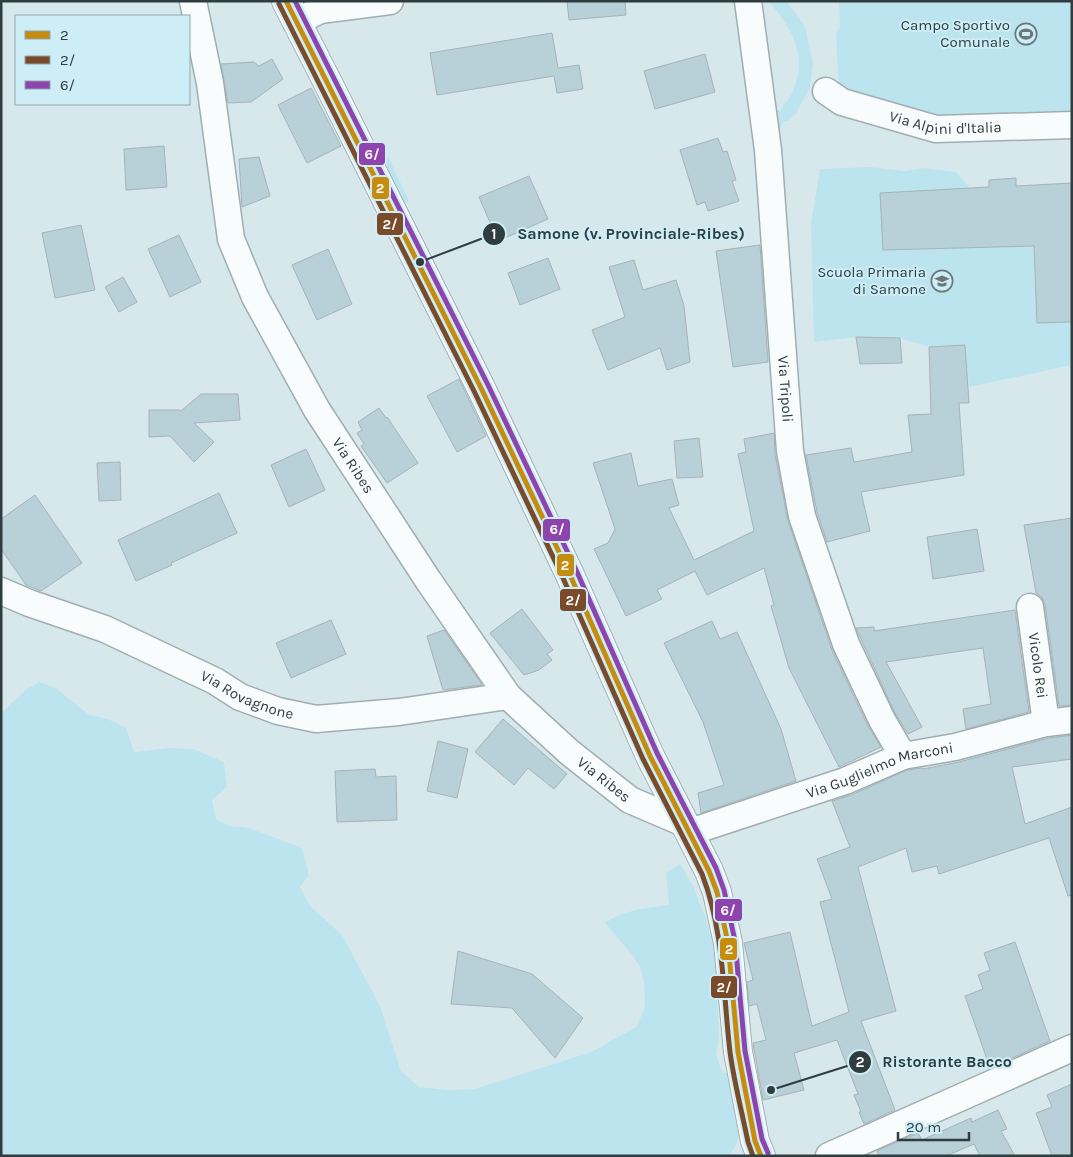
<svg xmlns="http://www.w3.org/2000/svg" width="1073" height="1157" font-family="Karla,sans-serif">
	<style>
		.green { fill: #bce4ef }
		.building { fill: #b8d0d7; stroke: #a6b3b7 }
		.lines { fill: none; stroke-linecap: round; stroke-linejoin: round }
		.minor-casing { stroke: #a0adb1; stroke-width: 29 }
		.major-casing { stroke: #a0adb1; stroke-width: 30 }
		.minor { stroke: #f9fcfc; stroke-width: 26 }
		.major { stroke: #f9fcfc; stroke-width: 28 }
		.bus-1-casing { stroke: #cdedf7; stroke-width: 9 }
		.bus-2-casing { stroke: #cdedf7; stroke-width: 9 }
		.bus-3-casing { stroke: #cdedf7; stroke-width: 9 }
		.bus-1 { stroke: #c58c10; stroke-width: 5 }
		.bus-2 { stroke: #7a4b2a; stroke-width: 5 }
		.bus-3 { stroke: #8e44ad; stroke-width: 5 }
		.labels { text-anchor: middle; stroke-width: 4; stroke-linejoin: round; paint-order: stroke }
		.poi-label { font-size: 15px; fill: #2f3c40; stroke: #cdedf7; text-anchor: end }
		.street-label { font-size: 15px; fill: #2f3c40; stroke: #cdedf7 }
		.leader { fill: none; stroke: #2f3c40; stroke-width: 2 }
		.callout-dot { fill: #2f3c40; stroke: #cdedf7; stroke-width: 2 }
		.mark-label { font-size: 15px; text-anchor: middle; font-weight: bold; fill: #fff }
		.callout-label { font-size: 16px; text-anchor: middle; font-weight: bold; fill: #2f3c40; stroke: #cdedf7; stroke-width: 4; stroke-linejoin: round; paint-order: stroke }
		.line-badge { stroke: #cdedf7; stroke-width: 2 }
		.badge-label { font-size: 14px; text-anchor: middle; font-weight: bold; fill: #fff }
	</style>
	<rect width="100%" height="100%" fill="#d7e8ed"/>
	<g class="green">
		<path d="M768 1H786L805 26 813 63 810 88 796 113 788 121H784L780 129 773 134 770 105 780 111C785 103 791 97 794 88 808 54 790 25 768 1Z"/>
		<polygon points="839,1 1072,1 1072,117 943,120 919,110 839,93 836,33 840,27"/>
		<polygon points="388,156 409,201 404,204 382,159"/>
		<polygon points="870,167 905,171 924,168 956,172 970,188 881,193 883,250 1034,246 1037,323 1072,322 1072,365 969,387 965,345 929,347 900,338 856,337 814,342 811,224 820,169"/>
		<path d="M40 682 57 689 89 715 108 719 126 728 134 752 170 748 193 749 224 762 227 787 212 800 216 819 230 826 249 828 302 848 309 875 300 887 311 907 342 935 380 1006 401 1071 419 1087 448 1090 475 1089 591 1052 636 1027 645 1008 644 982 640 967 633 956 605 923C623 910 647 908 669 905L666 873 680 864 693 886 706 919 716 955 719 1040 716 1054 722 1072 729 1075C732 1091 741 1123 738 1138 737 1145 733 1150 729 1156H1V713L27 689Z"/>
	</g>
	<g class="building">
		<polygon points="567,1 625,1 626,15 569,20"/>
		<polygon points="552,33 558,68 579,65 583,89 557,93 554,76 437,95 430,53"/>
		<polygon points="705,54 715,92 655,109 644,71"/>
		<polygon points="272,59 283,79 251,102 228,103 221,64 254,62 259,66"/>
		<polygon points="311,88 341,146 307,163 278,105"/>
		<polygon points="718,138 723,152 727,151 736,180 732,181 739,201 708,211 705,202 697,205 680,150"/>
		<polygon points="164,146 167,187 126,190 124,149"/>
		<polygon points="259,157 270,196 242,207 239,159"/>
		<polygon points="529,176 548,219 498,241 479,197"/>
		<polygon points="1016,178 1016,186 1072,183 1072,322 1037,323 1034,246 883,250 880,193 989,187 989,180"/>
		<polygon points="81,225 95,290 55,298 42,233"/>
		<polygon points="179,235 201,282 170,297 148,249"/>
		<polygon points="760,245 768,362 733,367 716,251"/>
		<polygon points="328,249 352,304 317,320 292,265"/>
		<polygon points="548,258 560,289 520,305 508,273"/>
		<polygon points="634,260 643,290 676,280 684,306 690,362 667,370 660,348 608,370 592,330 625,317 609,267"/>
		<polygon points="123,277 137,302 119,312 105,287"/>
		<polygon points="856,337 900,338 902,363 860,364"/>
		<polygon points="965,345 969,403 959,403 964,475 861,492 870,531 827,542 817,512 806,455 851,448 854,462 912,452 908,415 931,414 929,347"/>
		<polygon points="459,379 486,436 457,452 427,396"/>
		<polygon points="201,394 238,394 240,420 194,423 214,442 194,462 170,436 149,437 149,410 179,410 181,411"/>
		<polygon points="379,408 386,418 387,417 418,463 387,483 361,446 364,444 357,433 362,430 358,422"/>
		<polygon points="774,433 775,454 788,521 832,650 868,726 881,747 839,767 789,668 771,606 774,605 764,568 707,595 695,571 657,590 662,599 626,616 594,549 608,543 615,529 593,463 631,453 638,486 672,479 679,505 669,508 694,560 754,531 738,454 746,452 744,439"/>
		<polygon points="699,438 703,477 677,478 674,441"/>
		<polygon points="306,449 325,490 289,507 271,465"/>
		<polygon points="120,462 121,500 99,501 97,463"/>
		<polygon points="219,493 237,533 171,563 172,565 136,581 118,540"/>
		<polygon points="35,495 82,563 41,591 26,585 1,549 1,519"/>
		<polygon points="1072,518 1072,705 1059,706 1045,605 1042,597 1036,593 1024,525"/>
		<polygon points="977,529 984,571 933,579 927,537"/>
		<polygon points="522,609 553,650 547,654 552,660 539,670 524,675 490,633"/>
		<polygon points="1015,610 1029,712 966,729 963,709 991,704 983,648 886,662 922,727 908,734 895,713 856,628 874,627 874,631"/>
		<polygon points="331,620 346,654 291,678 276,643"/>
		<polygon points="712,621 720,639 737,632 781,729 796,781 701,813 698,793 724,785 703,722 664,643"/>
		<polygon points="444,630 481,683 481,685 443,690 427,636"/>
		<polygon points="503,719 567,774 554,789 528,768 514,785 475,752"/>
		<polygon points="1072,735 1072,759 1012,767 1025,824 1072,807 1072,895 1068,896 1049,838 939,874 937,866 912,872 906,848 858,867 896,1011 861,1021 895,1110 864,1124 859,1112 861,1112 854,1095 858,1094 837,1040 794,1053 804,1090 763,1100 753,1043 766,1040 757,1004 749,1006 747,982 753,980 744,943 790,932 812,1026 849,1012 820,902 832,899 817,859 850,847 832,801 851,795 907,770 922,768 923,769 959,762 1049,738"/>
		<polygon points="438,741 468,749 457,798 427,791"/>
		<polygon points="375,769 376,777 396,776 397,820 337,822 335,771"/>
		<polygon points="1015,942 1050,1041 990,1068 965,996 983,989 978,975 990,970 984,953"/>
		<polygon points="458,951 532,974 583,1018 555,1058 512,1008 451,1004"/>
		<polygon points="1072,1084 1072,1156 1052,1156 1036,1113 1052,1107 1047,1095"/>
		<polygon points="998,1110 1007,1129 1001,1131 1015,1156 980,1156 974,1144 946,1156 879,1156 877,1151 918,1133 922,1140 971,1118 972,1122"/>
	</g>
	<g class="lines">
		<g class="minor-casing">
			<g id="minor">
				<path id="s1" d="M193 1 210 83 231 239 255 297 317 410 428 580 508 696 569 752 630 800 686 824"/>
				<path id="s2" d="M748 1 768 150 790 451 802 516 846 644 882 720 903 756"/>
				<polyline points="296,22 320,10 390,1"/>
				<path id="s3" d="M826 91 842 102 936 129 1072 125"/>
				<path id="s4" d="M1 591 29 603 105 629 215 681 240 697 278 711 316 719 399 712 508 696"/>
				<path id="s5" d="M1030 607 1046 723"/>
				<path id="s6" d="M690 832 845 781 903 756 955 747 1046 723 1072 720"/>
				<polyline points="829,1156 1072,1048"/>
			</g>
		</g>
		<g class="major-casing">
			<polyline id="major" points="286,1 329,85 481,388 570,575 650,756 709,871 717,892 728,943 738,1052 755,1141 761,1156"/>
		</g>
		<use href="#minor" class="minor"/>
		<use href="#major" class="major"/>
		<g class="bus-1-casing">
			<polyline id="bus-1" points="286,1 481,388 570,575 650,756 709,871 717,892 728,943 738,1052 755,1141 761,1156"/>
		</g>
		<g class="bus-2-casing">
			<path id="bus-2" d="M279 4 474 391 563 578 643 759 702 874C724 931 723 992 730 1052 734 1082 742 1112 748 1142L753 1156"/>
		</g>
		<g class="bus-3-casing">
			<polyline id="bus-3" points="295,1 488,385 577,572 657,753 716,868 724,890 735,941 745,1051 762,1139 768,1153"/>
		</g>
		<use href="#bus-1" class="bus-1"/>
		<use href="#bus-2" class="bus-2"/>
		<use href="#bus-3" class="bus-3"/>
	</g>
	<defs>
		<g id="stadium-ring" transform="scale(1.125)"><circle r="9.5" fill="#cdedf7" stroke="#6a787d" stroke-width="1.5"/><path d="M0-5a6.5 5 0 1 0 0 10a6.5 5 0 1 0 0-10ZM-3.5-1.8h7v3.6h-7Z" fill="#6a787d"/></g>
		<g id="school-ring" transform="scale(1.125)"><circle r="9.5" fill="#cdedf7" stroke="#6a787d" stroke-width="1.5"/><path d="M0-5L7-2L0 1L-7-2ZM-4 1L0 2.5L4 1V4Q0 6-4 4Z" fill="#6a787d"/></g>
	</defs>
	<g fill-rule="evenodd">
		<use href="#stadium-ring" x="1026" y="34"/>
		<use href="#school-ring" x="942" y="281"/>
	</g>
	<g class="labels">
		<g class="poi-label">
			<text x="1010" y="30">Campo Sportivo<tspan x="1010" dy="17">Comunale</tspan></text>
			<text x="926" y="277">Scuola Primaria<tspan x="926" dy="17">di Samone</tspan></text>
		</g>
		<g class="street-label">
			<text dy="5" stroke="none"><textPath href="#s3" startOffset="126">Via Alpini d'Italia</textPath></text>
			<text dy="5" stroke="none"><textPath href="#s2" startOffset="390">Via Tripoli</textPath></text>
			<text dy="5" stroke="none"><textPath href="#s1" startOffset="499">Via Ribes</textPath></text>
			<text dy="5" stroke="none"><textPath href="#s5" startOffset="59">Vicolo Rei</textPath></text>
			<text dy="5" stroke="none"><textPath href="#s4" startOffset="268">Via Rovagnone</textPath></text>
			<text dy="5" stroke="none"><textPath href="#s6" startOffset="200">Via Guglielmo Marconi</textPath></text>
			<text dy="5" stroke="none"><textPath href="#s1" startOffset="904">Via Ribes</textPath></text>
		</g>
	</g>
	<path class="leader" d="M420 262L494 234M771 1090L860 1062"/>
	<g class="callout-dot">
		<circle cx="420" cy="262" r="5"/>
		<circle cx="771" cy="1090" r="5"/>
		<circle cx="494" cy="234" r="12"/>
		<circle cx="860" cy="1062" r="12"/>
	</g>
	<g class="mark-label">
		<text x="494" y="239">1</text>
		<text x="860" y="1067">2</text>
	</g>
	<g class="callout-label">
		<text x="631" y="239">Samone (v. Provinciale-Ribes)</text>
		<text x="947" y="1067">Ristorante Bacco</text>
	</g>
	<g class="line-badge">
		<rect x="358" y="142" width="28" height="24" rx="5" fill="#8e44ad"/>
		<rect x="371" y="176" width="19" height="24" rx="5" fill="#c58c10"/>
		<rect x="376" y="212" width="28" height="24" rx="5" fill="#7a4b2a"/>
		<rect x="542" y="518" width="29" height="24" rx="5" fill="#8e44ad"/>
		<rect x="556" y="553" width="19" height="24" rx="5" fill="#c58c10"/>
		<rect x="559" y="588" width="28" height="24" rx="5" fill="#7a4b2a"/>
		<rect x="714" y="898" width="29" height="24" rx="5" fill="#8e44ad"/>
		<rect x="719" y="937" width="19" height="24" rx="5" fill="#c58c10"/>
		<rect x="710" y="975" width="28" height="24" rx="5" fill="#7a4b2a"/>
	</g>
	<g class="badge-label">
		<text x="372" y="159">6/</text>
		<text x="380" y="193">2</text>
		<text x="390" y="229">2/</text>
		<text x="557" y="534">6/</text>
		<text x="565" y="570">2</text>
		<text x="573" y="605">2/</text>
		<text x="728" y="915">6/</text>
		<text x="729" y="954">2</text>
		<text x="724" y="992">2/</text>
	</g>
	<rect width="1073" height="1157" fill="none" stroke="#2f3c40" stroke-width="5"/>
	<rect x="15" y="15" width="175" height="90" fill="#cdedf7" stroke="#8ea6ae"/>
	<rect x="25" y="31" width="25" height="8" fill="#c58c10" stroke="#8ea6ae"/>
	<text x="60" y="40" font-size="15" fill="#2f3c40">2</text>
	<rect x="25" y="56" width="25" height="8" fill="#7a4b2a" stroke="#8ea6ae"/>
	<text x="60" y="65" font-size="15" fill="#2f3c40">2/</text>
	<rect x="25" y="81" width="25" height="8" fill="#8e44ad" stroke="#8ea6ae"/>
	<text x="60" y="90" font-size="15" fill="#2f3c40">6/</text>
	<path d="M898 1132v8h71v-8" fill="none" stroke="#2f3c40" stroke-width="2.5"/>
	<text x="906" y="1132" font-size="15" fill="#2f3c40" stroke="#cdedf7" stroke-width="4" paint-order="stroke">20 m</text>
</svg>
